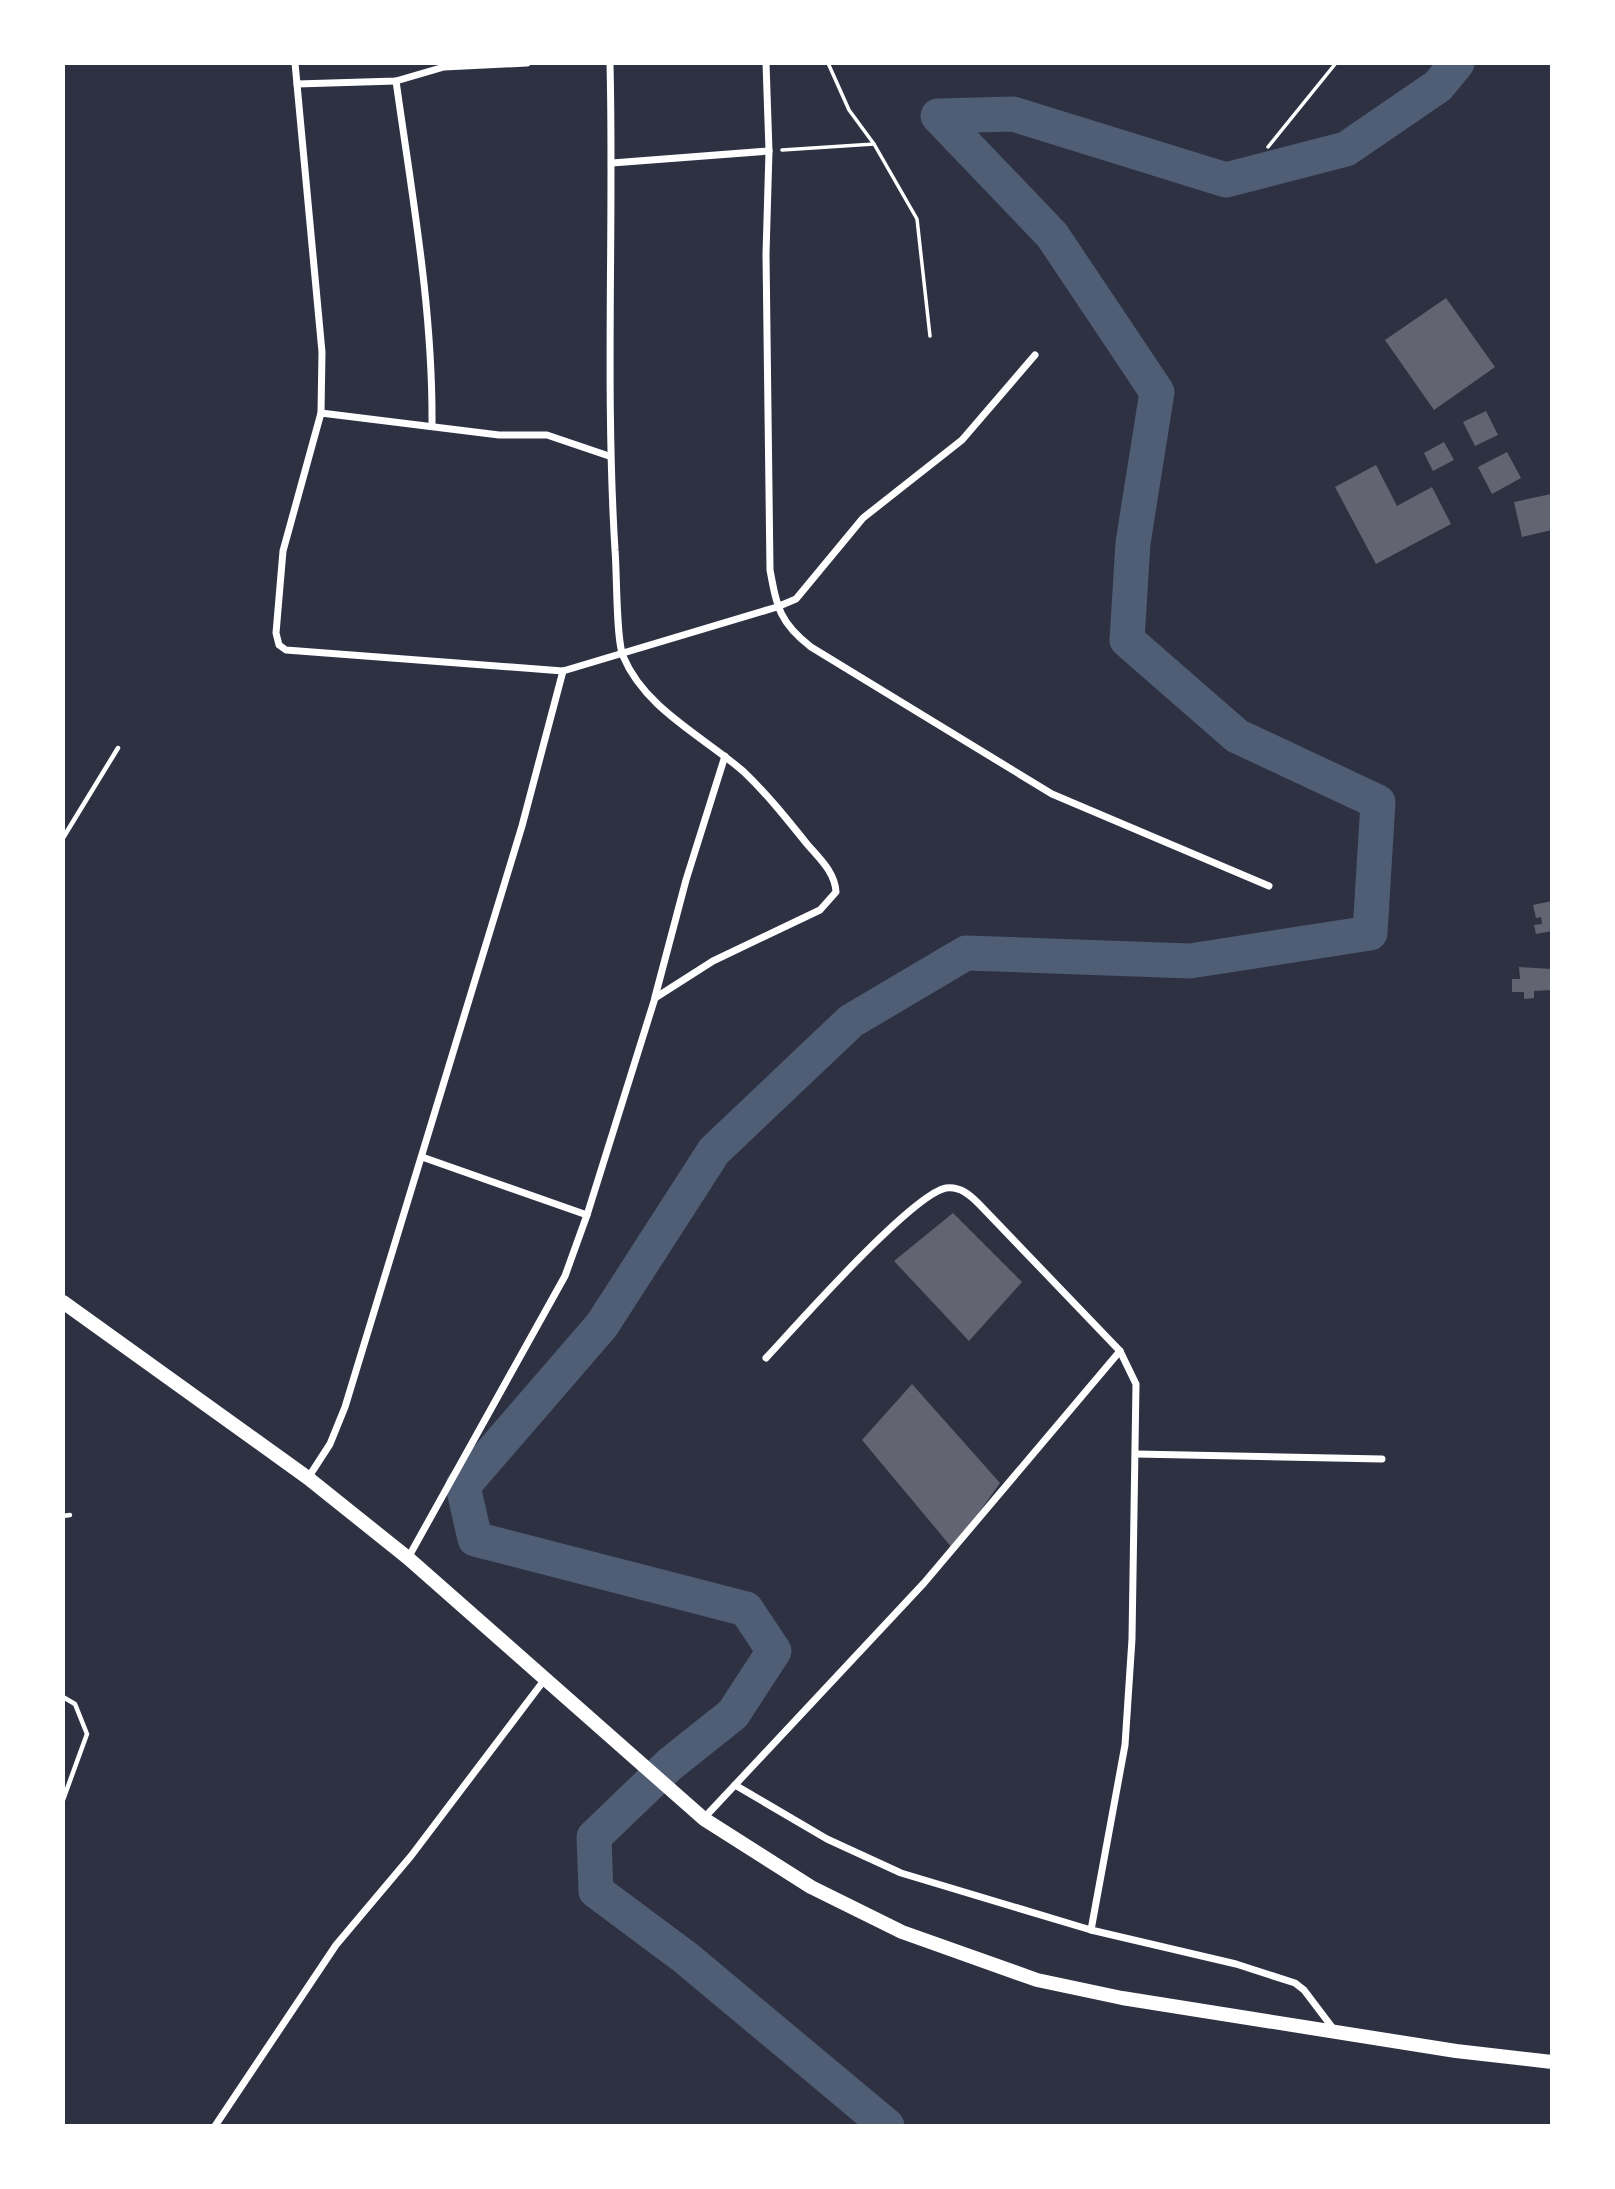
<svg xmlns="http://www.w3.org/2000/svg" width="1615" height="2189" font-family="'IBM Plex Sans',sans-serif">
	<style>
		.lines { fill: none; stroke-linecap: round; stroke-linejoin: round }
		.river { stroke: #4f5d75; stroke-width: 35 }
		.building { fill: #626471 }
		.path { stroke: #fff; stroke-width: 3.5 }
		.service { stroke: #fff; stroke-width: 4.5 }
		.minor { stroke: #fff; stroke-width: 7 }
		.trunk { stroke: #fff; stroke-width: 14 }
	</style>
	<rect width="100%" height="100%" fill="#2d3142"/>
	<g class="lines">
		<polyline class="river" points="887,2126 686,1958 596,1891 594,1837 669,1765 733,1714 774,1651 746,1609 475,1539 463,1486 602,1325 714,1151 851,1021 966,953 1190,961 1370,933 1378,802 1237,736 1127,640 1133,543 1157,392 1052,235 938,116 1013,114 1226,180 1346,149 1438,86 1457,63"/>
	</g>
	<g class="building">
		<polygon points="1446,298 1495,367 1434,410 1385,340"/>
		<polygon points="1486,411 1498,435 1475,446 1463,422"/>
		<polygon points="1444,442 1454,460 1433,471 1424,453"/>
		<polygon points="1507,452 1521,478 1492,494 1478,467"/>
		<polygon points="1376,465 1397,506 1432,487 1451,524 1376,564 1335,487"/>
		<polygon points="1551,494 1552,530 1522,537 1514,502"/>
		<polygon points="1552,901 1552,931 1536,934 1534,925 1542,924 1541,917 1536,918 1533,905"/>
		<polygon points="1519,967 1551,969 1552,990 1534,991 1534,998 1524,999 1524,992 1512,992 1512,979 1520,979"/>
		<polygon points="953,1213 1022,1282 969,1341 894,1261"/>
		<polygon points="912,1384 1000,1483 953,1549 862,1440"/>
	</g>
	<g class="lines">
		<g class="path">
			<polyline points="828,63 849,110 874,144 917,219 930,336"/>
			<polyline points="1268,147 1336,63"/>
			<polyline points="782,150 874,144"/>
		</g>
		<g class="service">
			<polyline points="63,838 118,748"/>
			<polyline points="63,1516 70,1515"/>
			<polyline points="63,1697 75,1704 87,1734 63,1800"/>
		</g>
		<g class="minor">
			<polyline points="295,63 322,352 321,413 283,551 276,633 279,645 286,650 563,671 777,607 796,599 863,518 962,440 1035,355"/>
			<path d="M766 63 769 151 766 254 770 570C777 608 780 623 811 647L1052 794 1269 886"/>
			<path d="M396 81C412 195 433 310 432 425"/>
			<polyline points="297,84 396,81 444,67 527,63"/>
			<polyline points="612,163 769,151"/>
			<polyline points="321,413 499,435 547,435 609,456"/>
			<polyline points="655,997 686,880 725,756"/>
			<polyline points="422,1157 587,1215"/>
			<path d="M766 1358C796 1326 911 1195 946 1188 960 1186 970 1195 979 1204L1120 1351 1136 1384 1132 1639 1125 1745 1091 1930"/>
			<polyline points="1136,1454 1382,1459"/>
			<polyline points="308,1478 330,1444 345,1407 522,826 563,671"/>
			<path d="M408 1558 565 1276 587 1215 655 998 713 961 820 910 836 892C835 872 819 858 807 844 787 819 767 794 744 772 703 736 645 709 623 656 616 639 617 573 615 550 605 388 614 225 610 63"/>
			<polyline points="735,1785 827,1839 901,1873 1091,1930 1236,1964 1295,1983 1304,1990 1335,2031"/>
			<polyline points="704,1818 924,1583 1120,1351"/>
			<polyline points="215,2126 336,1945 411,1856 545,1679"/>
		</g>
		<polyline class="trunk" points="63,1302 308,1478 408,1558 704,1819 811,1887 902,1932 1037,1980 1122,1998 1456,2051 1552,2062"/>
	</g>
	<rect width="1615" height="2189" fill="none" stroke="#ffffff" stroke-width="130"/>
</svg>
